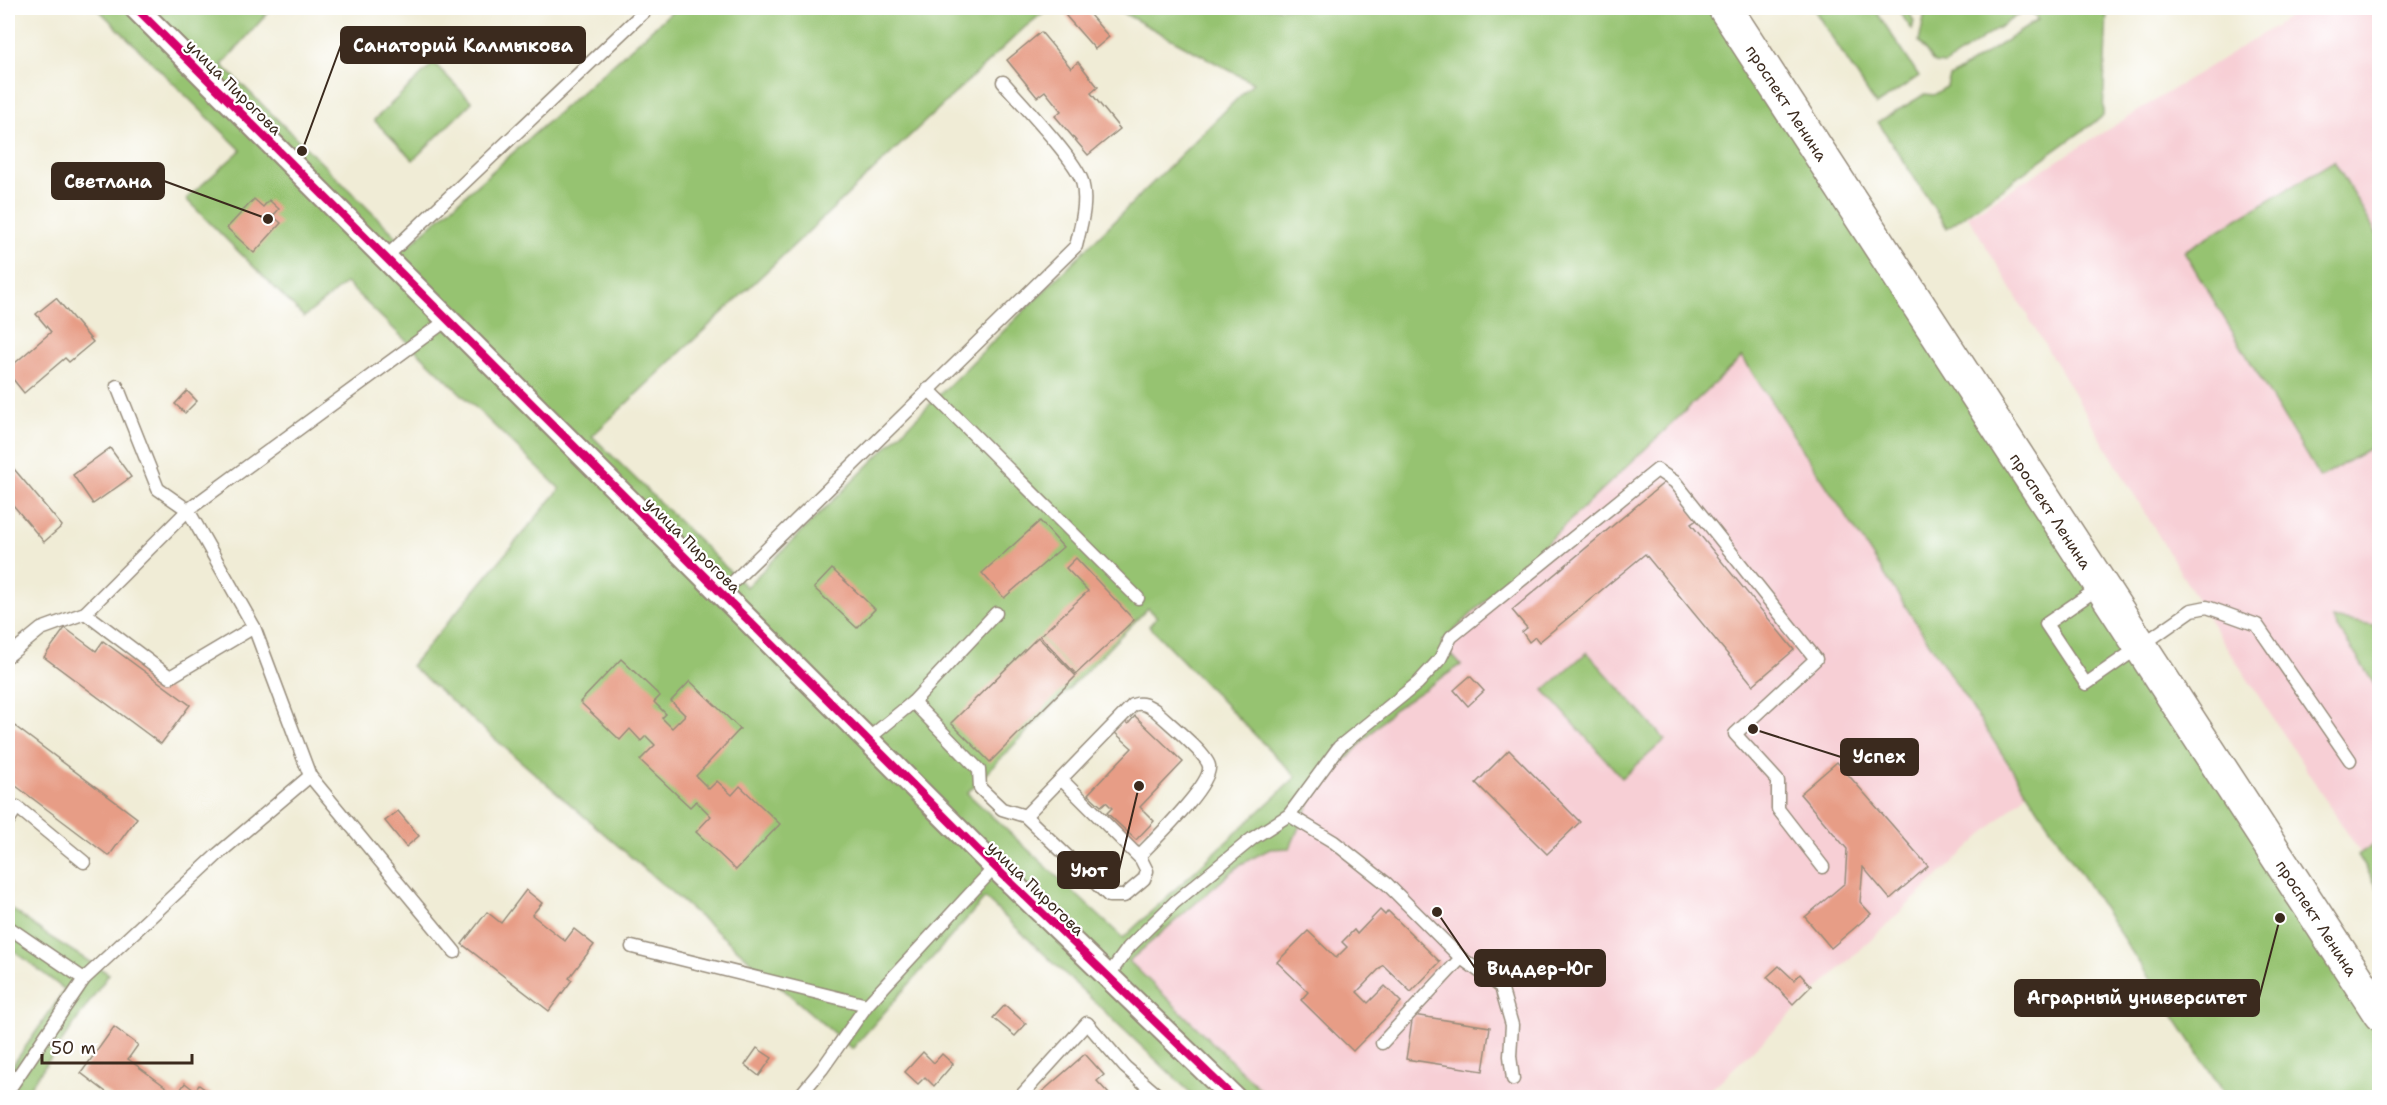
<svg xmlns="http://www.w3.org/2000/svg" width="2387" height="1105" font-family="'Shantell Sans',sans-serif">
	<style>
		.built { fill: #f7cfd5 }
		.green { fill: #96c371; stroke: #687648; stroke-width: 1.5; fill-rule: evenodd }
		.building { fill: #e79d86 }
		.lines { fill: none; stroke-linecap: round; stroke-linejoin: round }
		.lane-casing { stroke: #968b7a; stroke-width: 15 }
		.street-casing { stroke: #968b7a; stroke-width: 26 }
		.secondary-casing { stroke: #968b7a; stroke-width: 36 }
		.lane { stroke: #fff; stroke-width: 12 }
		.street { stroke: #fff; stroke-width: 22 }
		.secondary { stroke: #fff; stroke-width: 33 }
		.cycleway-casing { stroke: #fff; stroke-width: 11 }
		.cycleway { stroke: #d6006c; stroke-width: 8 }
		.labels { text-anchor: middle; stroke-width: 4.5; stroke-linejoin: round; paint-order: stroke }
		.street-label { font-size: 16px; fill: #3b2a1e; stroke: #fff }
		.leader { fill: none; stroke: #3b2a1e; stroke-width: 2 }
		.callout-dot { fill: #3b2a1e; stroke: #fff; stroke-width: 2 }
		.callout { fill: #3b2a1e; stroke: #3b2a1e; stroke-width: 2 }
		.callout-label { font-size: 18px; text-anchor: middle; font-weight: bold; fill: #fff }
	</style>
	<rect width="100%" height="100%" fill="#fff"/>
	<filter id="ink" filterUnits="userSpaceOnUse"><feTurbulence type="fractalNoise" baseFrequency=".0167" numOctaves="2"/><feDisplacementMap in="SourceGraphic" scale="12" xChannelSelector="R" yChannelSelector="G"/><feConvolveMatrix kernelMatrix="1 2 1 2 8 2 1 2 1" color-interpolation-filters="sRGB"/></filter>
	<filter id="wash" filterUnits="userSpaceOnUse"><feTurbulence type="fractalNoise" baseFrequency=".008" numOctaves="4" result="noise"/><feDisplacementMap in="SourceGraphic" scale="24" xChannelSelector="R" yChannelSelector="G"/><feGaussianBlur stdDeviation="1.35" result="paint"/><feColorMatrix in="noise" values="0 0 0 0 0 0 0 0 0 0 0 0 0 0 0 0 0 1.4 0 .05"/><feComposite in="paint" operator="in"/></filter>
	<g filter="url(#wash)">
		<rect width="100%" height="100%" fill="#f0ecd6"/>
		<g class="built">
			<polygon points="2304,8 2379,8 2379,882 2206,615 1968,216"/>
			<polygon points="1742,356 2027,793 1703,1097 1268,1097 1128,961 1241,864 1270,849 1290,848 1314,793 1393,710 1460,664 1441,644"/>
		</g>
		<g class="green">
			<path d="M97 8H272L222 65 407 247 676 8H1049L1024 28 592 436 746 587 1253 83 1114 8H1725L2379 1014V1097H2227L1742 357 1441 643 1461 665 1393 710 1314 793 1290 848 1270 849 1241 864 1129 961 1268 1097H1195L985 898 852 1049 411 666 560 489 346 283 304 317 186 199 241 150ZM1148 608 1157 617 1149 626 1296 777 1123 938 967 793Z"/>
			<polygon points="1813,8 1874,8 1919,76 1876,105"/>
			<polygon points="1897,8 1906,8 1914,21 1912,30"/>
			<polygon points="1926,8 2015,8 2019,14 1945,64 1934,63 1919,42"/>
			<polygon points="2029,8 2107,8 2103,116 1947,228 1878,122 1925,94 1934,95 1947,86 1950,77 2038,20"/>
			<polygon points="434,63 472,102 413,160 374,120"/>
			<polygon points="2334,161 2379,238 2380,442 2320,478 2184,251"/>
			<polygon points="2332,618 2379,626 2379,692"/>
			<polygon points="1587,652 1665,740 1622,778 1544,690"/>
			<polygon points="2379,840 2379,890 2358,855"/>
			<polygon points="8,906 47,935 109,974 23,1097 8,1097 8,1072 65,990 8,946"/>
		</g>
		<g id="blocks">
			<g class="building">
				<polygon points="1075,8 1084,8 1109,37 1095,49 1066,16"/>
				<polygon points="1041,32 1071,68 1078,62 1098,87 1091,93 1120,129 1088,155 1055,116 1061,111 1045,91 1037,97 1007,60"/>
				<polygon points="254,199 263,207 269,200 279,209 273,216 281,223 254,253 227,228"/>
				<polygon points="56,298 93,342 69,362 65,358 24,393 8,373 8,369 51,332 36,314"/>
				<polygon points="187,391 197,401 185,413 175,404"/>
				<polygon points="110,448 131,477 93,504 73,475"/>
				<polygon points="9,463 62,526 44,542 8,499"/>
				<polygon points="1666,481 1698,519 1691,524 1794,650 1753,685 1645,554 1539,642 1535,637 1529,642 1522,632 1527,628 1512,610"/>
				<polygon points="1040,521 1063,547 1004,598 982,573"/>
				<polygon points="1076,558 1134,620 1076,674 1040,636 1088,591 1066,568"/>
				<polygon points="832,569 875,609 857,628 814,588"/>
				<polygon points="65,628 96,651 103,641 190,705 161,744 44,657"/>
				<polygon points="1038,637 1076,676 990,762 951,723"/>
				<polygon points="621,659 660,696 654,702 666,714 662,718 672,728 685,715 671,701 690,681 740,729 696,776 709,789 717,781 732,795 740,786 780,824 736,870 696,832 711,816 696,801 690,807 640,760 655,745 646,736 641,741 630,729 620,740 580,702"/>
				<polygon points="1470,676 1484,691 1468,706 1454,690"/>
				<polygon points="1135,716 1183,762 1140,807 1154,821 1136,840 1107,813 1112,808 1106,802 1101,806 1088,794 1132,748 1114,732 1124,721 1128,724"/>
				<polygon points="8,721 137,818 109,856 8,780"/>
				<polygon points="1509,750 1580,822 1547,854 1476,783"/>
				<polygon points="1837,762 1928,866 1890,899 1863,867 1860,902 1871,914 1831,948 1805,917 1845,883 1847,849 1800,794"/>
				<polygon points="398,811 419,836 406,847 385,821"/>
				<polygon points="526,890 542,903 532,915 565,941 574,929 594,945 569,978 572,980 549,1011 462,944 487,912 501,923"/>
				<polygon points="1380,910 1385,915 1388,911 1440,962 1411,992 1383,965 1357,992 1368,1003 1385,986 1401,1002 1353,1051 1301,1000 1308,992 1277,962 1308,931 1336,958 1347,947 1342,942 1354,930 1357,934"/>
				<polygon points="1779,966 1794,980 1800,974 1811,986 1793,1004 1767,977"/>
				<polygon points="1005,1005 1026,1024 1015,1036 993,1018"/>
				<polygon points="1413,1015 1490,1027 1483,1071 1406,1059"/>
				<polygon points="114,1027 138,1045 128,1059 177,1095 185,1083 195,1091 199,1085 217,1098 114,1098 81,1073"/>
				<polygon points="757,1048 772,1058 759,1076 745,1065"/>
				<polygon points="923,1052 934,1063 942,1054 953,1064 934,1086 925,1077 918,1084 905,1072"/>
				<polygon points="1085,1054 1104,1075 1097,1081 1109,1094 1105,1098 1035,1098"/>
			</g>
		</g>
	</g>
	<g filter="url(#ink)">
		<use href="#blocks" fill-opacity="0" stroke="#968b7a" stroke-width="1.5"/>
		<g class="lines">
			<g class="lane-casing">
				<g id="lane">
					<polyline points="386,257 648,8"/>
					<polyline points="117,386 158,489 188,510 254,627 310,776"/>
					<polyline points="928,389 1138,598"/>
					<polyline points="2100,587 2046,624 2086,684 2192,610 2207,607 2257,625 2350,760"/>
					<path d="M722 593 1076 246C1081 225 1088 202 1082 181 1075 159 1021 103 1003 82"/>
					<polyline points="85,613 170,677 254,627"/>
					<polyline points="8,656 41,629 85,613 188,510 447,320"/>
					<polyline points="913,702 979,770 980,788 1002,809 1025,816 1109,896 1124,896 1144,879 1147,871 1141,859 1062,780"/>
					<polyline points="868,739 913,702 996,613"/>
					<polyline points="1289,815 1334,842 1387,884 1461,958 1501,987 1512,1025 1510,1056 1513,1079"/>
					<path d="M1025 816 1133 705C1142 702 1147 705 1155 710 1165 720 1207 754 1209 766 1212 785 1153 841 1139 856"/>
					<polyline points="8,821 17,807 84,862"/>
					<polyline points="8,927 84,979"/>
					<polyline points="632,947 867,1005"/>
					<polyline points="1108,976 1129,947 1175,902 1253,838 1289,815 1339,747 1418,683 1440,659 1451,637 1657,470 1675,482 1816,659 1735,734 1778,781 1778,809 1823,867"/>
					<polyline points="1382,1043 1461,958"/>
					<polyline points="8,1091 84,979 218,854 310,776 455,952"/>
					<polyline points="798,1098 822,1069 867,1005 995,867"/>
					<polyline points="1019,1098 1087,1023 1125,1067 1161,1098"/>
				</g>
			</g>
			<g class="street-casing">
				<polyline id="street" points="136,8 995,867 1234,1098"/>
			</g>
			<g class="secondary-casing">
				<polyline id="secondary" points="1725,8 2380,1014"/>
			</g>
			<use href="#lane" class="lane"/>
			<use href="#street" class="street"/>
			<use href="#secondary" class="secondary"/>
			<g class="cycleway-casing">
				<polyline id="cycleway" points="136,8 995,867 1234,1098"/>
			</g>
			<use href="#cycleway" class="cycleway"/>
		</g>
	</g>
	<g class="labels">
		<g class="street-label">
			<text transform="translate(234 87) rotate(45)" y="6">улица Пирогова</text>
			<text transform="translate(1787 103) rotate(57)" y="6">проспект Ленина</text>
			<text transform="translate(2051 511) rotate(57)" y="6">проспект Ленина</text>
			<text transform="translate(693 545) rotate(45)" y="6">улица Пирогова</text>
			<text transform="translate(1036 888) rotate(44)" y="6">улица Пирогова</text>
			<text transform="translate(2317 918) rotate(57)" y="6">проспект Ленина</text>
		</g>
	</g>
	<path class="leader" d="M302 151L341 45M268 219L164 181M1753 729L1841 757M1139 786L1119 870M1437 912L1475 968M2280 918L2259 998"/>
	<g class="callout-dot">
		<circle cx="302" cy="151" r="6"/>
		<circle cx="268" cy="219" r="6"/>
		<circle cx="1753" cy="729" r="6"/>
		<circle cx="1139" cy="786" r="6"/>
		<circle cx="1437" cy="912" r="6"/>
		<circle cx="2280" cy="918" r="6"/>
	</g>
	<g class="callout">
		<rect x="341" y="27" width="244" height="36" rx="6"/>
		<rect x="52" y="163" width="112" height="36" rx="6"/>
		<rect x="1841" y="739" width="77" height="36" rx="6"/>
		<rect x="1058" y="852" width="61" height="36" rx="6"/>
		<rect x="1475" y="950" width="130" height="36" rx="6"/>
		<rect x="2015" y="980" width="244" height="36" rx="6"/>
	</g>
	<g class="callout-label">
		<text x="463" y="52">Санаторий Калмыкова</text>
		<text x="108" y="188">Светлана</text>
		<text x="1879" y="763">Успех</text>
		<text x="1089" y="877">Уют</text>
		<text x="1540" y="975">Виддер-Юг</text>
		<text x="2137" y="1004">Аграрный университет</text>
	</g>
	<rect width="2387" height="1105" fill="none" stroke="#fff" stroke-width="30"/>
	<path d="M42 1054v9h150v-9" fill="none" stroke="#3b2a1e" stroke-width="3"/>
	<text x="51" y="1054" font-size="18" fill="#3b2a1e" stroke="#ffffff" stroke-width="4.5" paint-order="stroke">50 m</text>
</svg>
